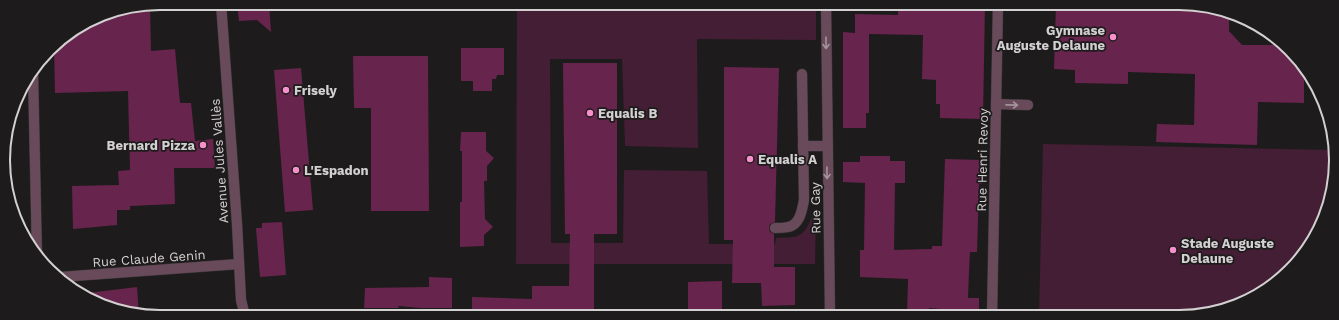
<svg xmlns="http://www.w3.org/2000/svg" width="1339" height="320" font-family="'Work Sans',sans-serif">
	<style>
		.green { fill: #441e34 }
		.building { fill: #67244d }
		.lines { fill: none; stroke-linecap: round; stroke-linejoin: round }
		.service-casing { stroke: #3b3839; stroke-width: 11 }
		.minor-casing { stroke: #3b3839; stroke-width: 11 }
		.tertiary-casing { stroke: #3b3839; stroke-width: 11 }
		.service { stroke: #694a5a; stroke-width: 10 }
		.minor { stroke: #694a5a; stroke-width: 10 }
		.tertiary { stroke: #694a5a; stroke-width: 10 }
		.oneway { stroke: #a3949b }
		.poi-dot { fill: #f890cb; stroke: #1e1b1c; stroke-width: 1.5 }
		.labels { text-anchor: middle; stroke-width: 3.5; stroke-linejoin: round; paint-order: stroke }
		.poi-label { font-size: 13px; font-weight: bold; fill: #d3d0d1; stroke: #1e1b1c; text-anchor: start }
		.street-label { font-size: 13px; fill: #d3d0d1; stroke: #1e1b1c }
		.rim { fill: none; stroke: #d3d0d1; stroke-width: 2 }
	</style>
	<rect width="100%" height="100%" fill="#1e1b1c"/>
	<g class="green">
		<path d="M517 3 816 4V40L697 39 698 148 625 146 622 59H550L551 243H623L624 170 707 171 709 244H775L776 238C797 237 803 239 812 217H816L815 264H516Z"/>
		<polygon points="1043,144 1333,150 1335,181 1320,230 1290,271 1248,301 1199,316 1039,316"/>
	</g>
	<g class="building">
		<polygon points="237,3 269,3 271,32 257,20 239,21"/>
		<polygon points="940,4 985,4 983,119 940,118 940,104 936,104 936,80 922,79 923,35 869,34 869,113 866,113 866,128 843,128 843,32 855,33 855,14 898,15 898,7 940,9"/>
		<polygon points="1056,4 1200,4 1229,15 1229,31 1242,45 1282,45 1304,65 1304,103 1258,102 1257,145 1156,142 1157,124 1194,125 1195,74 1128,72 1128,84 1075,83 1075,70 1054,69"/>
		<polygon points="150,5 151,51 175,49 180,103 191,103 195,141 213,139 215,168 174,168 175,204 130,206 130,210 117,210 117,225 73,229 72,186 119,185 118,171 130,170 128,91 55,93 54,45 56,42 100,15"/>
		<polygon points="461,48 504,48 504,75 497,75 496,79 492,79 492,91 473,91 473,81 461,81"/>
		<polygon points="353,56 428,56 429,211 371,211 371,108 354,108"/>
		<polygon points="563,63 617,63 617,234 594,234 594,316 472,316 472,297 532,299 532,286 569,286 570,234 565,234"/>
		<polygon points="724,67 779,68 775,222 770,224 769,228 770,232 774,234 774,267 795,267 795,305 762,306 761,283 732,283 733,240 724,240"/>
		<polygon points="301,68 313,210 285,212 274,70"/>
		<polygon points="461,132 486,132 486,151 494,158 487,166 487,181 484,181 485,219 493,227 484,235 484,246 460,247 460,202 462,202 462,151 460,151"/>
		<polygon points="860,156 890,156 890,161 905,161 905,183 895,183 894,250 932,249 932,246 942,246 945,159 982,160 982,184 979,184 977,252 970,252 969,272 968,298 979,298 979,316 962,316 962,311 929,308 929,316 907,316 908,279 860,277 860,250 864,250 865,183 843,182 843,162 860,162"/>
		<polygon points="282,222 286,275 260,277 256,228 262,228 262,223"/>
		<polygon points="429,277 452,278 452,308 421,308 398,306 399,308 364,308 365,288 429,287"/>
		<polygon points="722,281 722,316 688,316 688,282"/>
		<polygon points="137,287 139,316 82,296 79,294"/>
	</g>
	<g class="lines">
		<g class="service-casing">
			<g id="service">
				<polyline points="996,104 1028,105"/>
				<polyline points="803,146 827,146"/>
				<path d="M775 228C779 228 784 228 788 227 800 225 802 210 804 200L802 74"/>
			</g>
		</g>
		<g class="minor-casing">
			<g id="minor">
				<polyline points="826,4 830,316"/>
				<polyline points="33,72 37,257"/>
				<polyline points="60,277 239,264"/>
				<polyline points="992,316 998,4"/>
			</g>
		</g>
		<g class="tertiary-casing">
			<polyline id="tertiary" points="221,3 237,224 241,300 245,316"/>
		</g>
		<use href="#service" class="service"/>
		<use href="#minor" class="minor"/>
		<use href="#tertiary" class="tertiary"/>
	</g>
	<defs><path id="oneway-shaft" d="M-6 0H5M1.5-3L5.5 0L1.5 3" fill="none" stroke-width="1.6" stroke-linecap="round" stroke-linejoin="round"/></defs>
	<g class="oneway">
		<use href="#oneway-shaft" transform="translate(826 43) rotate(90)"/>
		<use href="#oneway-shaft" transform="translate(1012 105) rotate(1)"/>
		<use href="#oneway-shaft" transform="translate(827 173) rotate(89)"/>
	</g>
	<g class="poi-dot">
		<circle cx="1113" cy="37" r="4"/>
		<circle cx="286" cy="90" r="4"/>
		<circle cx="590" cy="113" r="4"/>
		<circle cx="203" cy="145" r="4"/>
		<circle cx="750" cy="159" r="4"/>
		<circle cx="296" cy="170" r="4"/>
		<circle cx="1173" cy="250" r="4"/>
	</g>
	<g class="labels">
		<g class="poi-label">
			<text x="1105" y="35" text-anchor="end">Gymnase<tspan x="1105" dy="15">Auguste Delaune</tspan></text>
			<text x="294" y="95">Frisely</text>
			<text x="598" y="118">Equalis B</text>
			<text x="195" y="150" text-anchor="end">Bernard Pizza</text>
			<text x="758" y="164">Equalis A</text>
			<text x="304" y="175">L'Espadon</text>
			<text x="1181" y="248">Stade Auguste<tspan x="1181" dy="15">Delaune</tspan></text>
		</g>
		<g class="street-label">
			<text transform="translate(982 160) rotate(-89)" y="5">Rue Henri Revoy</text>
			<text transform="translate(219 161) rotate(-94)" y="5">Avenue Jules Vallès</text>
			<text transform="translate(815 208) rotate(-91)" y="5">Rue Gay</text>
			<text transform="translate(149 258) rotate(-4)" y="5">Rue Claude Genin</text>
		</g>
	</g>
	<path d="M0 0H1339V320H0ZM160 10H1179A150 150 0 0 1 1329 160V160A150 150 0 0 1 1179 310H160A150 150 0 0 1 10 160V160A150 150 0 0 1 160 10Z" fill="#1e1b1c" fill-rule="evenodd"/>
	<path class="rim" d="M160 10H1179A150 150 0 0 1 1329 160V160A150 150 0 0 1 1179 310H160A150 150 0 0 1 10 160V160A150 150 0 0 1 160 10Z"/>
</svg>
